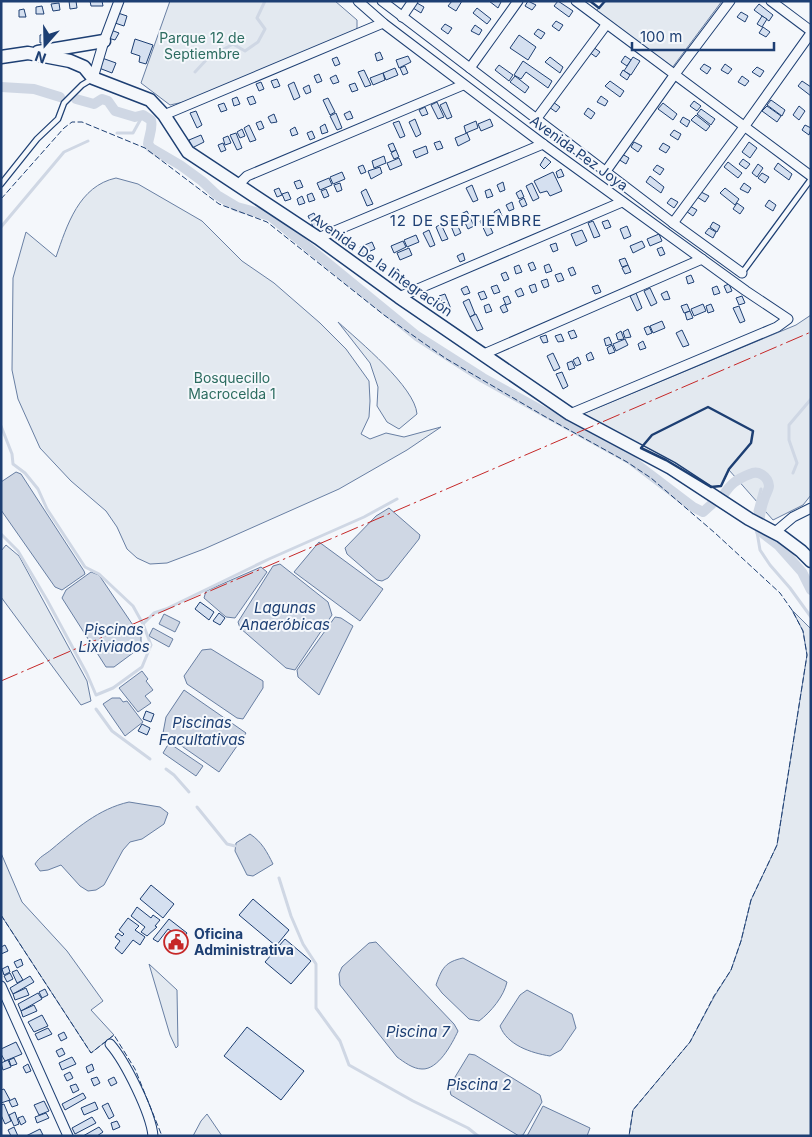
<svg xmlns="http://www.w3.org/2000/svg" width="812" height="1137" font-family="Inter,sans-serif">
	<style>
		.green { fill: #e3e9f0; stroke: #687fa3 }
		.water { fill: #cfd7e4; stroke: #687fa3 }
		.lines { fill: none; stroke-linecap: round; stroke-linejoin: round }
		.stream { stroke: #cfd7e4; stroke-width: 3 }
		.canal { stroke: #cfd7e4; stroke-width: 10 }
		.building { fill: #d5e0f0; stroke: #1d3f73 }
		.lane-casing { stroke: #1d3f73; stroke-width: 7 }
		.street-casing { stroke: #1d3f73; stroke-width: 11 }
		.secondary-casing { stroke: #1d3f73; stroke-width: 15 }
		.lane { stroke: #f4f7fb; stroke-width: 4.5 }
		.street { stroke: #f4f7fb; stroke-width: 9 }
		.secondary { stroke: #f4f7fb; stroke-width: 12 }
		.fence { stroke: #1d3f73; stroke-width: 1; stroke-dasharray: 6 2.5; stroke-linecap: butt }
		.wall { stroke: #1d3f73; stroke-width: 2.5 }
		.power { stroke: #c62828; stroke-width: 1; stroke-dasharray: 18 4 2.5 4; stroke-linecap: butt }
		.labels { text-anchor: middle; stroke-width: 4; stroke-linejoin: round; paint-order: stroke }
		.park-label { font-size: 14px; fill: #2c6c60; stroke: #f4f7fb }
		.street-label { font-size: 14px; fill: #1d3f73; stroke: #f4f7fb }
		.poi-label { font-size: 14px; font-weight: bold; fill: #1d3f73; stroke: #f4f7fb; text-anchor: start }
		.neighbourhood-label { font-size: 15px; letter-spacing: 1px; fill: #1d3f73; stroke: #f4f7fb }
		.water-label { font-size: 15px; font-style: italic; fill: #1d3f73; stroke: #f4f7fb }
	</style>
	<rect width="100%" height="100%" fill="#f4f7fb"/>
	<g class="green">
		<polygon points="170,1 335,1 357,20 357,29 352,37 188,101 170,105 141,83"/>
		<polygon points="605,1 722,1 672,68 596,11"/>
		<path d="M116 178 138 184 202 221 242 261 274 283 320 323 346 349 369 381 370 401 369 417 361 434 370 439 386 433 404 437 441 427 407 450 339 489 204 549 167 563 150 564 137 558 127 549 117 527 106 511 71 481 40 448 18 399 12 370 13 278 26 232 56 257C67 225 79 186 116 178Z"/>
		<polygon points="811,315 811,495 803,505 773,520 729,470 721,486 711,487 580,415 796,325"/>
		<path d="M338 322C359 341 415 387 417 414L399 429 387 422 377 406 378 387 370 363Z"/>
		<polygon points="6,545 19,556 87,681 91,701 81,705 1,597 1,551"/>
		<polygon points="792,610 811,629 811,1136 629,1136 633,1110 690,1042 714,997 731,970 741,941 751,900 777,845 807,655 803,631"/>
		<polygon points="1,853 22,902 67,951 103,1001 91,1010 114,1035 91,1053 1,915"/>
		<polygon points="149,964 177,990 178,1046 176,1048 170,1035"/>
		<polygon points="207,1114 222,1136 193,1136 201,1121"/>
	</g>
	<g class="water">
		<polygon points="16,472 21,474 84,571 85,574 62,590 55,587 1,510 1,482"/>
		<polygon points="389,508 420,535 419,539 388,578 382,581 377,580 347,554 345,548 376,516"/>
		<polygon points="319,542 383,589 360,621 294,572"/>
		<polygon points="280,564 328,602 332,615 295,670 286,668 240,628 238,622 273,566"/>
		<polygon points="261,567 267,572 235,618 226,617 204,598 206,591"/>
		<polygon points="91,572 99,575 141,637 141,647 114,667 106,667 62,598 66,590"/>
		<polygon points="164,614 180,622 175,632 159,624"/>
		<polygon points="335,617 341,618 353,626 319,695 298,677 297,670"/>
		<polygon points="153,628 173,639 169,647 149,636"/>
		<polygon points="211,649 263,681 263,688 243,719 237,718 187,684 184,676 202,650"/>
		<polygon points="142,671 148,679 146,681 153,690 145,696 151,703 138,712 119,688"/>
		<polygon points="184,690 246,733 219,772 163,733 166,717"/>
		<polygon points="112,698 120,698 123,702 127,701 143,722 125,736 103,704"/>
		<polygon points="169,743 203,766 196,776 163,753"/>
		<path d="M129 802 160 807 168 813 164 824 142 839 130 842 123 850 104 885 96 890 88 891 80 886 61 865 48 870 40 871 35 864C40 856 45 855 52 849 76 829 98 809 129 802Z"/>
		<path d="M250 834C262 842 267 852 273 864L253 876 247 875 235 851 236 843Z"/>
		<path d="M376 942 454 1024 458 1031C452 1044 438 1070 422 1069 413 1069 404 1062 397 1057L340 985 339 974 342 967 369 943Z"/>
		<path d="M463 958 507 982C504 996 491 1012 479 1021L469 1019 442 993 436 985C442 968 445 962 463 958Z"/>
		<path d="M527 990 572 1014 576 1028 561 1050 550 1056C531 1053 507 1045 500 1026L520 995Z"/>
		<polygon points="469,1054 475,1055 540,1095 542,1102 523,1135 519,1136 451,1095 449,1087"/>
		<polygon points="543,1106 590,1128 587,1136 527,1136"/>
	</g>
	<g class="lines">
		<g class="stream">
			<polyline points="195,72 208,58 233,44 245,51 258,42 265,29 257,18 265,1"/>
			<polyline points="117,133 133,133 143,115"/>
			<polyline points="1,227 64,152 88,141"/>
			<polyline points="1,426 12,454 13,464 25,473 38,489 47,509 85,567 99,574 133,606 143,624"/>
			<polyline points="793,473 797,463 789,440 789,425 811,399"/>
			<polyline points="755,517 755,511 761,489"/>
			<polyline points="756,526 760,550 770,565 790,588 811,617"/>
			<polyline points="1,534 18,551 47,600 87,674 96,695 113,688 142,667 151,645 143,624 154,613 166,609 269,559 364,517 397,499"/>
			<polyline points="96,709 112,731 150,759"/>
			<polyline points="166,769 174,775 189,792"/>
			<polyline points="197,807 227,844 235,846"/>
			<polyline points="279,878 291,916 303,944 316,964 316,1008 340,1041 349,1065 413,1101 468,1128 478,1136"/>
		</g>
		<g class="canal">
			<polyline points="1,87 34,89 60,97"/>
			<path d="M76 99 94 104 102 99 108 101 115 111 135 117 143 115 151 120C153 129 149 135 148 144L151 148 180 165 202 181 217 195 237 207 270 216 417 336 483 378 631 460 693 507 703 512 712 504"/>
			<path d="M723 496C730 484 737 479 750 474 758 470 768 476 769 486 769 489 766 494 765 497 761 508 758 520 760 531L778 545 802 572 811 590"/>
		</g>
	</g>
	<g class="building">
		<polygon points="69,1 76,1 77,8 70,9"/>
		<polygon points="90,1 102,1 103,6 91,6"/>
		<polygon points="452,1 462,1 456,11 448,6"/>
		<polygon points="489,1 500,1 501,2 498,8"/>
		<polygon points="528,1 536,5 532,10 525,6"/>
		<polygon points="558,1 573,11 569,17 554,6"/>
		<polygon points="59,3 60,10 53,11 51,4"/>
		<polygon points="417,3 424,7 421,13 413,8"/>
		<polygon points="759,4 773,15 769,21 754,10"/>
		<polygon points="42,6 44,14 36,14 36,7"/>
		<polygon points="477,8 491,19 487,24 473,13"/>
		<polygon points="24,9 26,17 19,17 19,10"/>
		<polygon points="741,12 748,16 745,22 737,17"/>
		<polygon points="118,13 127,16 124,26 115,23"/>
		<polygon points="762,16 767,19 762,27 757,24"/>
		<polygon points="556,21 563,25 559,31 552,26"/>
		<polygon points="445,24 452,28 448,34 441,29"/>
		<polygon points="475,25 482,30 479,35 471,31"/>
		<polygon points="763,27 770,32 766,37 759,33"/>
		<polygon points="538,29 545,33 541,39 534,34"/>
		<polygon points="111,30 119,33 115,40 108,38"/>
		<polygon points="46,34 48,42 40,43 40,35"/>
		<polygon points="519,35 536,47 528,60 510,48"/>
		<polygon points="135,39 153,45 146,64 139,62 140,56 131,53"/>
		<polygon points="593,47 600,52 596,57 589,52"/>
		<polygon points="380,52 383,59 377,61 375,54"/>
		<polygon points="408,56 411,62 399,68 396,60"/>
		<polygon points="625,56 631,60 627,66 621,62"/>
		<polygon points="337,57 340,64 335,66 332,59"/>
		<polygon points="550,57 563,67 560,73 545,62"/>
		<polygon points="633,57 640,61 631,75 624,71"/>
		<polygon points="102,58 116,63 112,73 99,68"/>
		<polygon points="523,61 552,81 548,88 526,72 521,79 514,75"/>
		<polygon points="704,64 711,68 707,74 700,69"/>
		<polygon points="725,64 732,69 728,74 721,70"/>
		<polygon points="499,65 513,75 509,81 495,70"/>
		<polygon points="405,66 408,73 403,75 400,68"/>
		<polygon points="757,67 764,71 760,77 752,72"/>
		<polygon points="395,68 398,75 386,80 383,73"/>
		<polygon points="364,70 371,85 365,87 358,72"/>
		<polygon points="623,70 630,75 627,80 620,75"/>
		<polygon points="383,73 385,80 373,85 370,78"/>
		<polygon points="319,74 322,81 317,83 314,76"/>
		<polygon points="336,75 339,82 333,84 330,78"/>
		<polygon points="515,76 529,87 525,93 510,82"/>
		<polygon points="742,76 749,81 745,86 738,82"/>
		<polygon points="277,79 280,86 274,88 271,81"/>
		<polygon points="610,81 624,91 620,97 605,86"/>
		<polygon points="802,81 811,87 811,96 798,86"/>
		<polygon points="261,82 264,89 259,91 256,84"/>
		<polygon points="294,82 300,97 294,100 288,85"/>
		<polygon points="355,83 358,90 352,92 349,85"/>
		<polygon points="309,85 311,92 306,94 303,88"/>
		<polygon points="253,96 256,103 250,105 247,98"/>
		<polygon points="601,96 608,101 605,106 597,102"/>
		<polygon points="237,97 240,104 234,106 232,99"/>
		<polygon points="328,98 335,112 330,115 323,100"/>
		<polygon points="771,100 785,110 782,116 767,105"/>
		<polygon points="694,101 701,106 697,111 690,106"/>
		<polygon points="437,102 444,117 438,119 431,105"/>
		<polygon points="446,102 452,117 447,119 440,105"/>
		<polygon points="553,102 560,107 556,112 549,107"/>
		<polygon points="224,103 227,110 221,112 218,105"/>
		<polygon points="663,103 677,114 673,120 658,109"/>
		<polygon points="767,106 781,116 777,122 762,111"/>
		<polygon points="799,106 805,111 799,120 793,115"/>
		<polygon points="425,107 428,114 422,116 419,110"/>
		<polygon points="588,108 595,113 591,119 584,114"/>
		<polygon points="701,109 715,119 711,125 697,114"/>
		<polygon points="196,111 202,125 197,128 190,113"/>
		<polygon points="350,111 353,118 347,120 344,114"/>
		<polygon points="336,113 342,128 337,130 330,116"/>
		<polygon points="274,114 277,122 271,123 268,117"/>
		<polygon points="696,115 710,126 706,131 691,120"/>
		<polygon points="683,117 690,121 687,127 680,122"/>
		<polygon points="415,119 421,134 416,137 409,122"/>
		<polygon points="490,119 493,126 481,131 478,124"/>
		<polygon points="261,121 264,128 259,130 256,123"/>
		<polygon points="399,121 405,136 400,138 393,123"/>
		<polygon points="476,121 478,128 466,133 464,126"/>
		<polygon points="325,124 328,132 322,134 320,127"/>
		<polygon points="249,125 256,140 250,142 244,128"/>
		<polygon points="805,125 811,128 809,135 802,130"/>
		<polygon points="295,127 298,134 292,136 290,130"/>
		<polygon points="242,129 245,136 240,138 237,132"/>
		<polygon points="674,130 681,134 678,140 670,135"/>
		<polygon points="312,131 315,138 310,140 307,133"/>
		<polygon points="236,133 242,148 237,150 230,135"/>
		<polygon points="467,133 470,140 458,146 455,138"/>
		<polygon points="201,135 204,142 192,148 189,140"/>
		<polygon points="228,136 231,143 225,145 223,138"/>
		<polygon points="440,141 443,148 437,150 434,143"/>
		<polygon points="634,142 642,146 638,152 631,147"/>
		<polygon points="749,142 757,148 750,158 742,152"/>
		<polygon points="223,143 226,150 221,152 218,145"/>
		<polygon points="393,143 396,150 391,152 388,145"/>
		<polygon points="663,143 670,147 666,153 659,149"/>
		<polygon points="426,146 428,153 416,158 413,151"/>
		<polygon points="396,150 399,157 394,159 391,153"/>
		<polygon points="622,154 629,158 626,164 618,159"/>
		<polygon points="384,156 386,163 374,168 372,161"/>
		<polygon points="545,157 551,162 544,169 540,165"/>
		<polygon points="399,158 402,165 390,170 387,163"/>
		<polygon points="743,159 750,164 746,169 739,164"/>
		<polygon points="728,162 742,173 738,178 724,167"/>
		<polygon points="778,163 792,174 789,180 774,169"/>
		<polygon points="758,164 763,168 757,177 752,173"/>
		<polygon points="363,165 366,172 361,174 358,167"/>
		<polygon points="657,165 664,169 660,175 653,170"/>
		<polygon points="380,167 382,173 371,179 368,171"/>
		<polygon points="561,169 564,176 558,178 556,172"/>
		<polygon points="342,172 345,179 333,184 330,177"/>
		<polygon points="553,172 562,191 550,196 547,191 540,193 534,181"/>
		<polygon points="762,173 769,177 765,183 758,178"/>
		<polygon points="650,176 664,187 661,193 646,182"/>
		<polygon points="329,178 332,185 320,190 317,183"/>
		<polygon points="300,180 303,187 297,189 294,182"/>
		<polygon points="503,182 505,190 500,192 497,185"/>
		<polygon points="340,183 342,190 337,192 334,185"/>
		<polygon points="532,183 539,198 533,201 526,186"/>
		<polygon points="744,183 751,188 748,193 740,189"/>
		<polygon points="472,185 478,200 473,202 466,188"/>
		<polygon points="279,188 282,195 277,197 274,190"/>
		<polygon points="725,188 739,199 735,205 720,193"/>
		<polygon points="326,189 329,196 324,198 321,191"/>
		<polygon points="366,189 373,204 367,206 361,192"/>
		<polygon points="490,189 493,196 487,198 485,191"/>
		<polygon points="521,190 524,197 519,199 516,193"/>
		<polygon points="288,192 291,199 285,201 282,194"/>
		<polygon points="701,192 709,196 705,202 697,197"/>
		<polygon points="312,193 315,200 309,202 307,195"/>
		<polygon points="302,196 305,203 299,205 297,199"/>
		<polygon points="524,198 527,205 522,207 519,201"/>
		<polygon points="671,198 678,202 674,208 667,203"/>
		<polygon points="769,200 776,205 773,211 765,206"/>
		<polygon points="512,202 514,209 509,211 506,205"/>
		<polygon points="737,203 744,208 740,214 733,209"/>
		<polygon points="690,206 697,210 693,216 686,211"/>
		<polygon points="499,209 502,216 496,218 494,212"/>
		<polygon points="467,211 474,226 468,229 461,214"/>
		<polygon points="314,213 321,228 315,231 308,216"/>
		<polygon points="454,218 461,233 455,236 449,221"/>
		<polygon points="486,218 493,233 487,236 480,221"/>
		<polygon points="608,220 611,227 605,229 602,222"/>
		<polygon points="593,221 600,236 594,238 588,223"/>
		<polygon points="713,222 720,226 717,232 710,227"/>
		<polygon points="441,224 448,239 442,241 436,227"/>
		<polygon points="627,226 631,236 624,239 620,229"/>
		<polygon points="709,228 716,232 713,238 705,233"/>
		<polygon points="429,230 435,245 430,247 423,233"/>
		<polygon points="582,230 587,241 576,246 571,234"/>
		<polygon points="659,234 662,241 650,246 647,239"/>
		<polygon points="416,235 419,242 407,247 404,240"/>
		<polygon points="403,241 406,247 394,253 391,246"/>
		<polygon points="642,241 645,247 633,253 630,246"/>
		<polygon points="372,242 375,249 363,254 360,247"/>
		<polygon points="556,243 558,250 553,252 550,245"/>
		<polygon points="662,247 665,254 660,256 657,249"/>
		<polygon points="409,248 412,255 400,260 397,253"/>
		<polygon points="463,253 465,260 460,262 457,256"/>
		<polygon points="625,258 628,265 622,267 619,260"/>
		<polygon points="533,262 536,269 531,271 528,264"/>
		<polygon points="549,264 552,271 546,273 544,266"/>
		<polygon points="519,265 522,272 516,274 514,267"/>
		<polygon points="628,265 631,272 625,274 622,268"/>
		<polygon points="573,267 576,274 571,276 568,269"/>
		<polygon points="398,269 401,276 396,278 393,271"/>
		<polygon points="506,272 509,279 504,281 501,274"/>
		<polygon points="561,273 564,280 558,282 555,275"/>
		<polygon points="691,275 694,282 688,284 686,277"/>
		<polygon points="547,279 549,286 544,288 541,281"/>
		<polygon points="535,284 537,291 532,293 529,286"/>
		<polygon points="729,284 732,291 727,293 724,286"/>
		<polygon points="497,285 500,292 494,294 491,287"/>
		<polygon points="598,285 601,292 595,294 592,287"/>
		<polygon points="467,286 470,293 464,295 461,289"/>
		<polygon points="717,286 720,293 714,295 712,288"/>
		<polygon points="521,288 524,295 518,297 515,291"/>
		<polygon points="650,288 657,303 651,306 644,291"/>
		<polygon points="484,291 487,298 481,300 478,293"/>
		<polygon points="667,291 670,299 664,300 661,294"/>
		<polygon points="636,293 642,308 637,311 630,296"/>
		<polygon points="445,294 451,309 446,311 439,296"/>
		<polygon points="508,296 511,303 506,305 503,298"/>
		<polygon points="742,296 745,303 739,305 736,298"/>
		<polygon points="469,299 475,314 470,317 463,302"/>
		<polygon points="489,304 492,311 486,313 484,306"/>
		<polygon points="505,304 508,311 503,313 500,307"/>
		<polygon points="687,304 690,311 684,313 681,306"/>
		<polygon points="703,304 706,311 694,316 691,309"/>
		<polygon points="711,304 714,311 708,313 706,306"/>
		<polygon points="739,306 745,321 740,323 733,308"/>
		<polygon points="690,311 693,318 687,320 685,313"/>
		<polygon points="476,314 483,329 477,331 470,317"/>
		<polygon points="662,321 665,328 653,333 650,326"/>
		<polygon points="649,326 652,333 647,335 644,328"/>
		<polygon points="628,329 631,337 625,338 623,332"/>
		<polygon points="574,330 577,337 571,339 568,332"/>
		<polygon points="682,330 689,345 683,347 676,333"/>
		<polygon points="621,331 624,339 618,340 616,334"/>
		<polygon points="561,334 564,341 558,342 555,336"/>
		<polygon points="546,335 548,342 543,343 540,337"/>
		<polygon points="609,337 612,344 606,346 604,339"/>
		<polygon points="625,339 628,345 616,351 613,344"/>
		<polygon points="643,341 646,348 640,350 638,344"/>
		<polygon points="612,345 615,352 609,354 607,348"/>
		<polygon points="591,352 594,359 588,361 586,355"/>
		<polygon points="553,353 560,368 554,371 547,356"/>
		<polygon points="578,357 581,364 576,366 573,360"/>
		<polygon points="572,361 575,368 569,370 567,363"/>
		<polygon points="562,372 568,386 563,389 556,374"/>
		<polygon points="200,602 214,612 209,620 195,609"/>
		<polygon points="219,613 225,618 220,625 213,621"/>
		<polygon points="146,711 154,714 151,722 143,719"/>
		<polygon points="142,724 150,728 147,735 138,731"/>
		<polygon points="151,885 174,904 163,918 140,899"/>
		<polygon points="253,899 289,930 276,946 239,915"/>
		<polygon points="137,907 151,918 153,915 160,920 155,926 157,927 147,936 141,932 145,927 131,916"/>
		<polygon points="128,918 139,926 135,930 145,937 140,945 133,940 122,954 115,948 120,941 115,937 118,933 122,936 124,934 119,930"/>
		<polygon points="169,919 187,933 175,949 169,945 177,935 168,929 158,942 153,939"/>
		<polygon points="285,939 311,961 291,984 265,962"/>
		<polygon points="5,945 8,951 1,954 1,947"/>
		<polygon points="21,959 23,965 17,968 14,962"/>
		<polygon points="8,966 10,972 4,975 2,969"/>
		<polygon points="17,970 23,980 17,983 12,972"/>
		<polygon points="10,973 13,979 7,982 4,976"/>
		<polygon points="30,976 34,982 13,994 10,988"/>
		<polygon points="26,988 29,995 15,1000 13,994"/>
		<polygon points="45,989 48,995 42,998 39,992"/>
		<polygon points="38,993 42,999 21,1011 18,1004"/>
		<polygon points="34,1005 37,1011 23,1017 21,1011"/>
		<polygon points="42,1015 48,1026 34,1032 28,1022"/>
		<polygon points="247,1027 304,1071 281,1100 224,1056"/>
		<polygon points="48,1028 52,1034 38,1040 35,1034"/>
		<polygon points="64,1032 67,1038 61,1041 58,1035"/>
		<polygon points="16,1042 22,1054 5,1061 1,1054 1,1049"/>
		<polygon points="62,1048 65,1054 59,1057 56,1051"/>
		<polygon points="72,1057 76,1064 62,1070 59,1063"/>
		<polygon points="14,1058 17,1064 11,1066 9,1060"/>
		<polygon points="8,1060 11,1067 3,1070 1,1063"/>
		<polygon points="28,1064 31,1071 26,1073 23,1067"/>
		<polygon points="92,1064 94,1070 88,1073 86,1067"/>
		<polygon points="70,1072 73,1078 67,1081 64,1075"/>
		<polygon points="97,1077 100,1083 94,1086 91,1079"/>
		<polygon points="114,1077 117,1083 111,1086 108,1080"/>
		<polygon points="76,1084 79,1090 73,1093 70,1086"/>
		<polygon points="4,1089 10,1100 1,1103 1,1090"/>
		<polygon points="83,1093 86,1098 65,1110 62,1104"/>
		<polygon points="15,1098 18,1105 12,1107 9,1101"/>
		<polygon points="44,1101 49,1111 39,1115 34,1105"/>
		<polygon points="95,1102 98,1109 84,1115 81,1108"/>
		<polygon points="108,1103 114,1116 109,1119 102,1106"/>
		<polygon points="4,1104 11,1121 5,1124 1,1115 1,1105"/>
		<polygon points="15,1112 19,1124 14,1126 9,1115"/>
		<polygon points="46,1113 49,1118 37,1123 35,1117"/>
		<polygon points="23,1116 26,1122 21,1125 18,1118"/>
		<polygon points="92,1117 96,1123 75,1134 72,1128"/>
		<polygon points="117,1121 120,1127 113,1130 111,1123"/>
		<polygon points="14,1127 18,1136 11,1136 8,1130"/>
		<polygon points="99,1127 103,1132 97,1136 83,1136"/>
		<polygon points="40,1129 43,1135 26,1136"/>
	</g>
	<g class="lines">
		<g class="lane-casing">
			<g id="lane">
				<polyline points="1,184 37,139 58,119 64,103 82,85 92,79"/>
				<polyline points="742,273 811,179"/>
			</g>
		</g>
		<g class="street-casing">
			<g id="street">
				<polyline points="358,1 383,23 543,144 746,291 788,319 777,327 570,414"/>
				<polyline points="382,1 673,223 742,273"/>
				<polyline points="576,1 811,176"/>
				<polyline points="771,1 811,31"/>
				<polyline points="402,17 413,1"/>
				<polyline points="470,68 518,1"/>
				<polyline points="93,78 104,41 119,1"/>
				<polyline points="164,115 383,23"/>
				<polyline points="537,118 606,25"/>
				<polyline points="606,171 675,74 730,1"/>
				<polyline points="238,185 247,176 463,85"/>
				<polyline points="673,223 744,127 811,33"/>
				<polyline points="318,238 543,144"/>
				<polyline points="399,297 622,202"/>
				<polyline points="484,354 702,259"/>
				<polyline points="774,533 793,517 811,508"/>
				<polyline points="1,986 68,1136"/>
				<path d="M110 1044C125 1061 151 1113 153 1136"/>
			</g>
		</g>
		<g class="secondary-casing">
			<g id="secondary">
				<polyline points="38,52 104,41"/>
				<polyline points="1,57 28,53 70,61 84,67 93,78 150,100 164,115 188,152 318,238 399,297 570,414 671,468 749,519 781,536 801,551 811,561"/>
			</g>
		</g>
		<use href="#lane" class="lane"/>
		<use href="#street" class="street"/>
		<use href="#secondary" class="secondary"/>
		<g class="fence">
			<polyline points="1,199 64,128 72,122 82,122 145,148 219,204 267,222 384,315 445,358 544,416 627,462 651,478 715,533 780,593 792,610 803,631 807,655 777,845 751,900 741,941 731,970 714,996 690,1042 633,1110 629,1136"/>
			<polyline points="1,915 91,1053 114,1035 135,1069 162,1136"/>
		</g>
		<g class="wall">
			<polyline points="590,1 599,8 605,1"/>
			<polygon points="708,407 753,431 751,443 729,469 721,486 711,487 666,460 641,448 652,435"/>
		</g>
		<polyline class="power" points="1,681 811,332"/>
	</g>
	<defs>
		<g id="civic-ring" transform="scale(1.25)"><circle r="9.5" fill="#f4f7fb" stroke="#c62828" stroke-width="1.5"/><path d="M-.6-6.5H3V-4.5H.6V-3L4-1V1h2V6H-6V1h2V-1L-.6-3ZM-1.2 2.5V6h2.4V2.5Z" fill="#c62828"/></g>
	</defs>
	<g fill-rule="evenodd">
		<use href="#civic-ring" x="176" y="942"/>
	</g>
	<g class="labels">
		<g class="park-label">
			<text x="202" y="43">Parque 12 de<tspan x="202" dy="16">Septiembre</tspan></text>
			<text x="232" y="383">Bosquecillo<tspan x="232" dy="16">Macrocelda 1</tspan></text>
		</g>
		<g class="street-label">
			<text transform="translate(579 153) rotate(36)" y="5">Avenida Pez Joya</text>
			<text transform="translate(382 265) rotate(35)" y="5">Avenida De la Integración</text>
		</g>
		<g class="poi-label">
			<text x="194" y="939">Oficina<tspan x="194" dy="16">Administrativa</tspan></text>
		</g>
		<g class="neighbourhood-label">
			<text x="466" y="226">12 DE SEPTIEMBRE</text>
		</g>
		<g class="water-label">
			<text x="285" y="613">Lagunas<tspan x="285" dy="17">Anaeróbicas</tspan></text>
			<text x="114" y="635">Piscinas<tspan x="114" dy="17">Lixiviados</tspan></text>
			<text x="202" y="728">Piscinas<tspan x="202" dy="17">Facultativas</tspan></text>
			<text x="418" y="1037">Piscina 7</text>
			<text x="479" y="1090">Piscina 2</text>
		</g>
	</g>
	<rect width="812" height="1137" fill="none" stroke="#1d3f73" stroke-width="5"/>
	<g transform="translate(45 45) rotate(200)" stroke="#f4f7fb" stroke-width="4" paint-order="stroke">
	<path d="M0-4L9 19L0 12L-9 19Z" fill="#1d3f73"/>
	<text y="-8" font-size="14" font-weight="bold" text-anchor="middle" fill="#1d3f73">N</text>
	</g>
	<path d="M632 42v8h142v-8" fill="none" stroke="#1d3f73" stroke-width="2.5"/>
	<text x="640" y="42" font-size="15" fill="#1d3f73" stroke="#f4f7fb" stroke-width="4" paint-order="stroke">100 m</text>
</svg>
